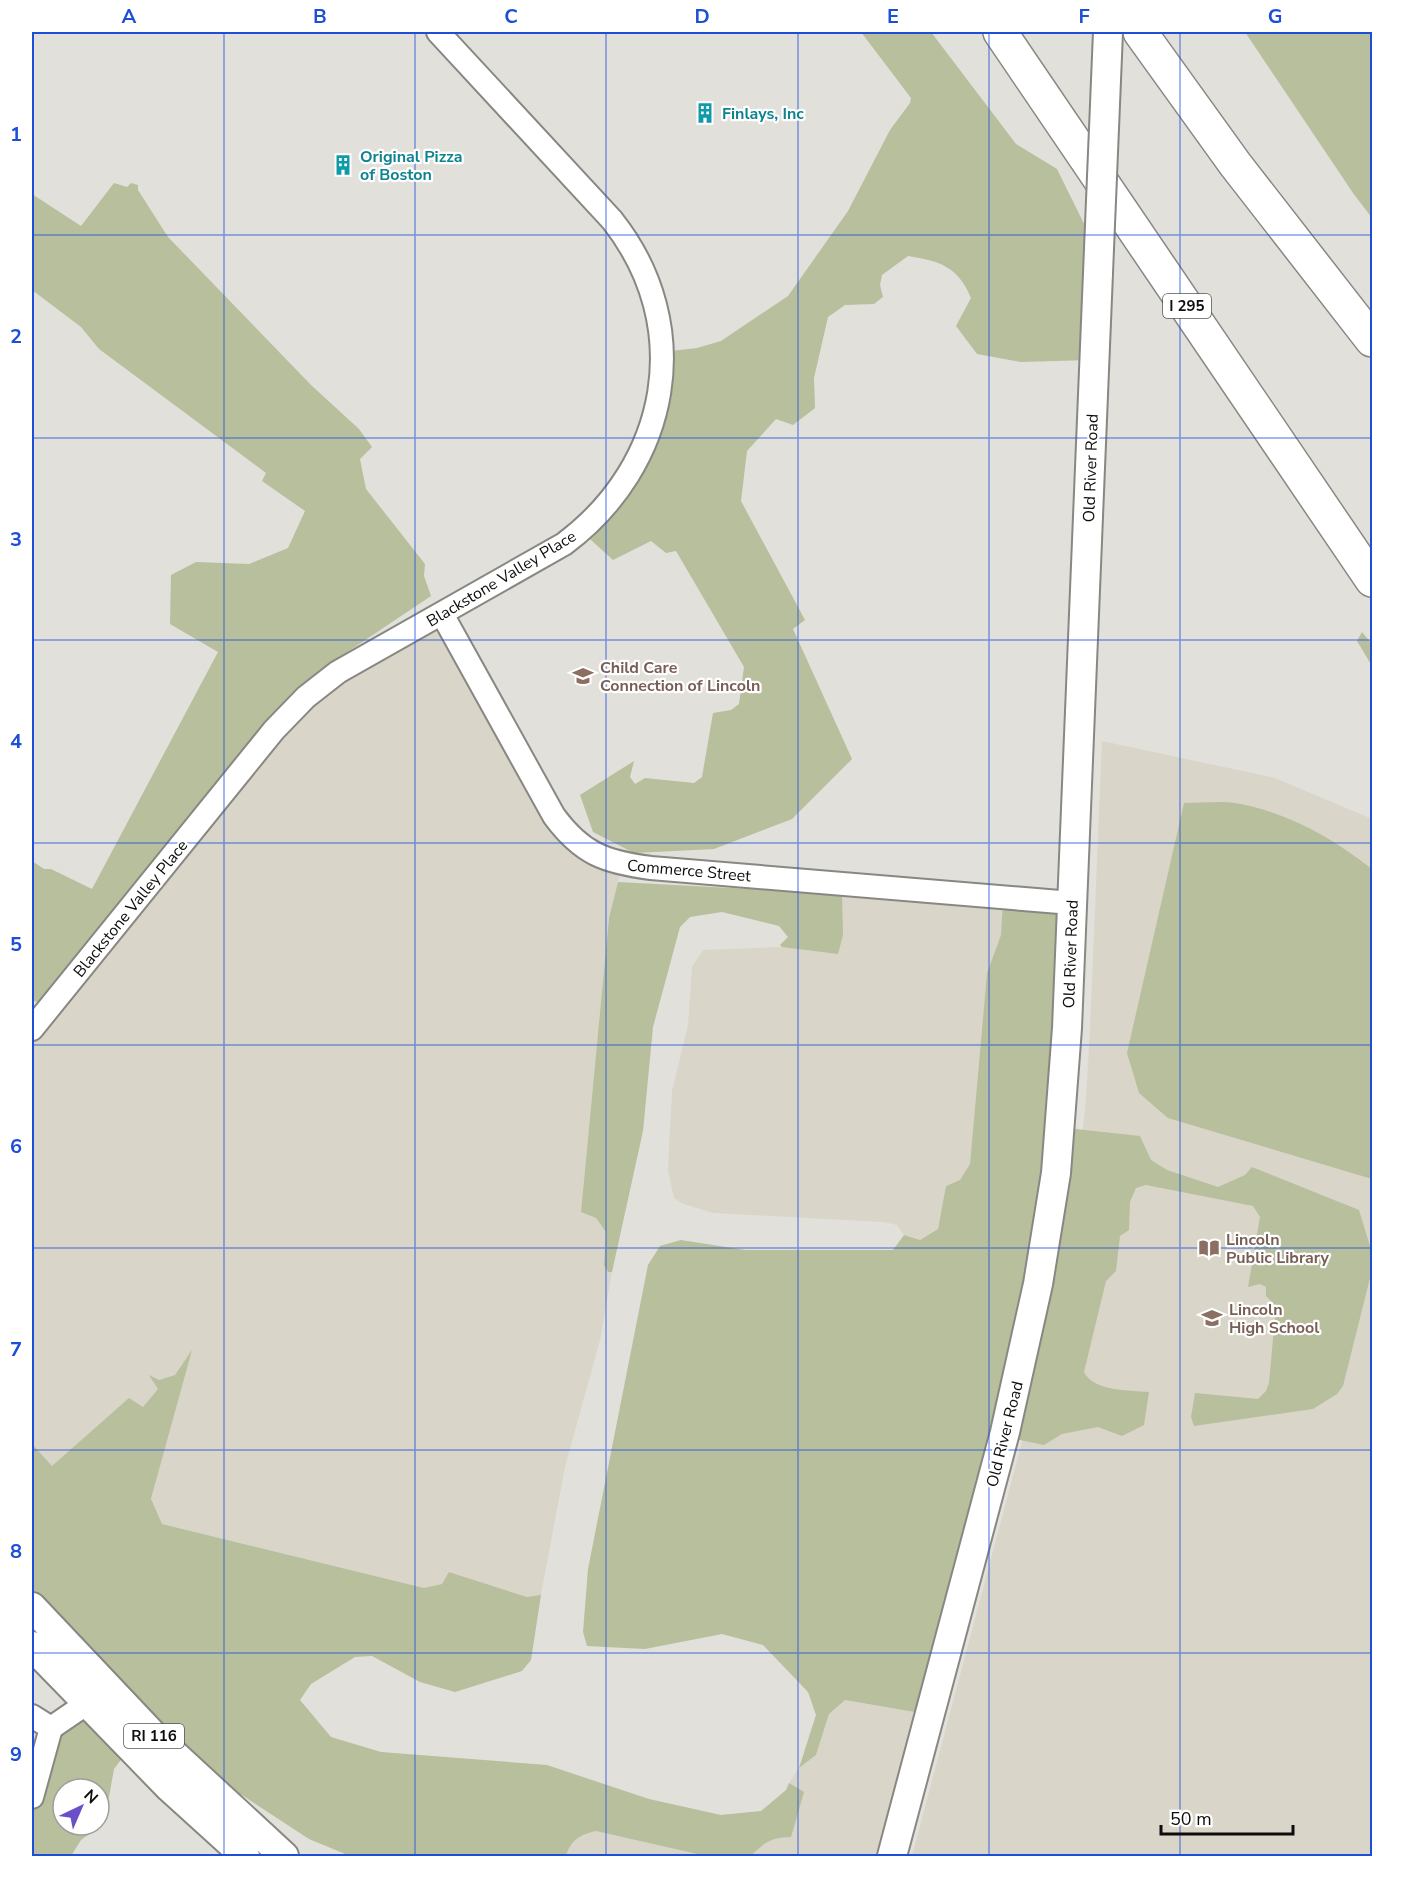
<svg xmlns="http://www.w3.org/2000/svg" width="1404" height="1888" font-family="'Nunito Sans',sans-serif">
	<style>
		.built { fill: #d9d5c8 }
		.green { fill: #b7bf9c; fill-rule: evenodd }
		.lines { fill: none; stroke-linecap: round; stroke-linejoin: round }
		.minor-casing { stroke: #898782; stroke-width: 26 }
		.major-casing { stroke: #898782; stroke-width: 32 }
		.highway-casing { stroke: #898782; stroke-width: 36 }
		.minor { stroke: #fff; stroke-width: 22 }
		.major { stroke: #fff; stroke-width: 28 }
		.highway { stroke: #fff; stroke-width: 33 }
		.major-bridge-casing { stroke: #898782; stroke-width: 32; stroke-linecap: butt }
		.major-bridge { stroke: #fff; stroke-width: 28 }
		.grid { fill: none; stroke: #1d4ed8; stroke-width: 1.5; stroke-opacity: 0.55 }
		.labels { text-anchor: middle; stroke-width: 4.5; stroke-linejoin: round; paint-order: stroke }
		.shield { fill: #fff; stroke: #565654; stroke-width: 1.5 }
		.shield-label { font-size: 15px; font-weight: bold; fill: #0d0d0b }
		.culture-label { font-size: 16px; font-weight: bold; fill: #0d838f; stroke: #fff; text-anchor: start }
		.street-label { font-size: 16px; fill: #0d0d0b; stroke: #fff }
		.education-label { font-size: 16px; font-weight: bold; fill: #785e54; stroke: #fff; text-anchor: start }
		.neatline { fill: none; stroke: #1d4ed8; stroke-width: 2 }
		.grid-label { font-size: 20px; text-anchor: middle; font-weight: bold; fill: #1d4ed8 }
	</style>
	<rect width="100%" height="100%" fill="#e2e0da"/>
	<g class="built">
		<polygon points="438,616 566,841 622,865 609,918 581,1212 596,1218 606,1232 604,1265 608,1272 612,1272 600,1340 565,1467 541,1595 537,1597 527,1597 450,1572 442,1584 424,1588 162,1524 151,1500 191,1352 175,1375 159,1380 150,1376 158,1389 143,1407 129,1399 52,1467 32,1444 32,1025 317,687"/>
		<polygon points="1102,741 1275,778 1372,819 1372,1856 912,1856 1044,1359 1075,1196 1085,1111 1090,1031"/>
		<polygon points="842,888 1003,900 1001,935 987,973 970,1164 960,1180 946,1186 938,1229 920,1240 904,1235 897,1225 883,1222 713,1213 684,1204 674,1198 668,1170 672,1091 688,1025 692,967 703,950 782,947 842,910"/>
		<polygon points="845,1700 926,1714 889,1856 751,1856 764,1842 779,1837 796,1789 789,1783 799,1768 816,1755 829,1714"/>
		<polygon points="596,1831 706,1856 566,1856 569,1846 580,1835"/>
	</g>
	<g class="green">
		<path d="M861 32H931L1016 144 1057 169 1091 238 1089 360 1021 362 977 354 956 326 971 298C958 266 939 261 908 256L882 275 880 285 883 297 874 304 845 305 828 317 814 378 815 408 793 425 776 419 747 451 741 501 805 620 793 629 852 759 792 819 714 849 634 853 593 832 580 795 634 761 630 777 635 784 645 778 694 783 702 777 713 713 731 710 739 704 744 667 676 551 666 553 651 541 613 560 580 530 609 499 643 430 654 353 697 348 721 341 788 296 848 211 890 130 910 103 911 98Z"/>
		<polygon points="1245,32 1372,32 1372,218 1353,193"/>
		<polygon points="114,183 127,187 131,183 138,185 138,190 168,237 311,385 359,429 372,447 360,459 366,489 425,564 424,576 431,596 322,669 45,1008 32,999 32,861 44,869 51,869 92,889 218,652 170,624 171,575 196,562 249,564 288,548 305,511 262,481 266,473 99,349 81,327 32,290 32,194 81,226"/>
		<polygon points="1362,632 1372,644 1372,666 1357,641"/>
		<path d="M1184 803C1200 803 1219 801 1235 803 1287 812 1331 837 1372 869V1179L1168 1118 1139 1093 1127 1053Z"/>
		<polygon points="618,882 842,894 843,935 838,954 782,947 780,945 788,937 779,926 722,912 690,917 680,927 653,1027 643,1131 612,1272 608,1272 604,1265 606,1232 596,1218 581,1212 609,918"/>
		<path d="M1003 900 1066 901 1057 1127 1140 1136 1151 1160 1167 1170 1218 1187 1245 1175 1252 1167 1359 1210 1372 1253 1370 1278 1343 1386 1337 1394 1313 1409 1194 1426 1191 1417 1195 1393 1258 1399 1266 1391 1269 1383 1276 1306 1266 1296V1287L1260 1284 1248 1287 1260 1217 1253 1206 1146 1185 1136 1188 1130 1202 1129 1230 1120 1236 1116 1271 1106 1281 1084 1372C1094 1392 1129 1390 1149 1392L1144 1425 1122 1436 1098 1427 1062 1434 1044 1445 1001 1436 926 1714 845 1700 829 1714 816 1755 799 1768 816 1715 808 1692 763 1645 722 1634 645 1649 587 1646 583 1632 588 1569 648 1265 660 1246 681 1240 745 1250H893L904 1235 920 1240 938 1229 946 1186 960 1180 970 1164 987 973 1001 935Z"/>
		<path d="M192 1350 151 1499 162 1524 424 1588 442 1584 449 1572 527 1597 541 1595 531 1660 522 1671 455 1692 420 1682 372 1656 355 1657 311 1684 300 1700 331 1737 381 1752 547 1765 649 1799 721 1815 761 1811 786 1790 789 1783 804 1792 791 1837C772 1837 763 1843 751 1856H706L596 1831C579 1835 571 1840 566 1856H350L309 1839 242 1795 200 1785 32 1616V1444L52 1466 129 1398 143 1407 158 1389 149 1375 159 1380 175 1375Z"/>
		<path d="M78 1701 129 1749 114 1769 109 1797 99 1827 81 1840 71 1856H32V1795L41 1761ZM63 1789H99V1825H63Z"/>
	</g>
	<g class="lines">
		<g class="minor-casing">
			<g id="minor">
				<path d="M442 614 554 816C582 854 605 862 651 868L1072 903"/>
				<path d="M32 1029 274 730 306 697 338 672 564 544C670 465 696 326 612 220L438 32"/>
				<polyline points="32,1716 51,1728"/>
				<polyline points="51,1728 86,1704"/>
				<polyline points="32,1797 51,1728"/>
			</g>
		</g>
		<g class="major-casing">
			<g id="major">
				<polyline points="32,1607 154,1736 284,1856"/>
				<polyline points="32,1646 170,1788 245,1856"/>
				<polyline points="892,1856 1005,1432 1038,1284 1056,1173 1067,1028 1098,273"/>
			</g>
		</g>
		<g class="highway-casing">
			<g id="highway">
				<polyline points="1000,32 1372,580"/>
				<polyline points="1140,32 1235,164 1372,340"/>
			</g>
		</g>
		<use href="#minor" class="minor"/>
		<use href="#major" class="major"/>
		<use href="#highway" class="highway"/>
		<g class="major-bridge-casing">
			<polyline id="major-bridge" points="1098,273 1108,32"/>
		</g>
		<use href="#major-bridge" class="major-bridge"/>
	</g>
	<path class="grid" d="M224 32V1856M415 32V1856M606 32V1856M798 32V1856M989 32V1856M1180 32V1856M32 235H1372M32 438H1372M32 640H1372M32 843H1372M32 1045H1372M32 1248H1372M32 1450H1372M32 1653H1372"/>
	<defs>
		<g id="building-bare" transform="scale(1.62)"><path d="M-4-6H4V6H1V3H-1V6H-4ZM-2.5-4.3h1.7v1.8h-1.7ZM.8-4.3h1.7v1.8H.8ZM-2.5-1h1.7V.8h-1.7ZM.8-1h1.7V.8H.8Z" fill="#0f9aa8" stroke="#fff" stroke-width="2.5" paint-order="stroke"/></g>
		<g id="school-bare" transform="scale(1.62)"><path d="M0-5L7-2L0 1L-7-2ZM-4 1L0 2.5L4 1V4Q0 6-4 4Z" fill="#8d6e63" stroke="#fff" stroke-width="2.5" paint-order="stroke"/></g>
		<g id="library-bare" transform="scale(1.62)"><path d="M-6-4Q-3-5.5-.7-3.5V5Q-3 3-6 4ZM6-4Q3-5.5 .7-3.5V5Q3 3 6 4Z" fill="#8d6e63" stroke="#fff" stroke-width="2.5" paint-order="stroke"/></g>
	</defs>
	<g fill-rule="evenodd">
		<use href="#building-bare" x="705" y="113"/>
		<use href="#building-bare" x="343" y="165"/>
		<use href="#school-bare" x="583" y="676"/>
		<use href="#library-bare" x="1209" y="1248"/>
		<use href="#school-bare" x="1212" y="1318"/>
	</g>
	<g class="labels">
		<g class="shield">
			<rect x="1163" y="294" width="48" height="24" rx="4.5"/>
			<rect x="124" y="1724" width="60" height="24" rx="4.5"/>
		</g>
		<g class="shield-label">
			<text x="1187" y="311">I 295</text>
			<text x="154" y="1741">RI 116</text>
		</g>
		<g class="culture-label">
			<text x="722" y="119">Finlays, Inc</text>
			<text x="360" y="162">Original Pizza<tspan x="360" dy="18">of Boston</tspan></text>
		</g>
		<g class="street-label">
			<text transform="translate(1090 468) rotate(-88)" y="6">Old River Road</text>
			<text transform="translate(501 578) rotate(-31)" y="6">Blackstone Valley Place</text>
			<text transform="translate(689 870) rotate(5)" y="6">Commerce Street</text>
			<text transform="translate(130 908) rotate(-51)" y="6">Blackstone Valley Place</text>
			<text transform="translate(1070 954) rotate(-88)" y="6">Old River Road</text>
			<text transform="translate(1004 1434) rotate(-76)" y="6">Old River Road</text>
		</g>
		<g class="education-label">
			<text x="600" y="673">Child Care<tspan x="600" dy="18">Connection of Lincoln</tspan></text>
			<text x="1226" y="1245">Lincoln<tspan x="1226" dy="18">Public Library</tspan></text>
			<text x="1229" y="1315">Lincoln<tspan x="1229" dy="18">High School</tspan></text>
		</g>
	</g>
	<rect width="1404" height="1888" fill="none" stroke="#ffffff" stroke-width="66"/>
	<g transform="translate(81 1807) rotate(44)"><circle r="28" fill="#ffffff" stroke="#9e9e9d" stroke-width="1.5"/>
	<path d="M0-4.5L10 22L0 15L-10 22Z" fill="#6a4fc9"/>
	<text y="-9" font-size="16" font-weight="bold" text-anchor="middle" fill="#0d0d0b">N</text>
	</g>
	<path d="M1161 1825v9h132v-9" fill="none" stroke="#0d0d0b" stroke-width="3"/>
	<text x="1170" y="1825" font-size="18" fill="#0d0d0b" stroke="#ffffff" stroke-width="4.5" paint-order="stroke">50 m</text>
	<rect x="33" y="33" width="1338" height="1822" class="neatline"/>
	<g class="grid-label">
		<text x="129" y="23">A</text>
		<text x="320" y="23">B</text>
		<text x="511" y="23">C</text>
		<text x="702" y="23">D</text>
		<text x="893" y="23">E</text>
		<text x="1084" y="23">F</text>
		<text x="1275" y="23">G</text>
		<text x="16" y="141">1</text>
		<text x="16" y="343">2</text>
		<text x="16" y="546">3</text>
		<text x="16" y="748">4</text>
		<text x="16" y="951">5</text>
		<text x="16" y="1153">6</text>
		<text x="16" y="1356">7</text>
		<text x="16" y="1558">8</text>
		<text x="16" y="1761">9</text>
	</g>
</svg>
